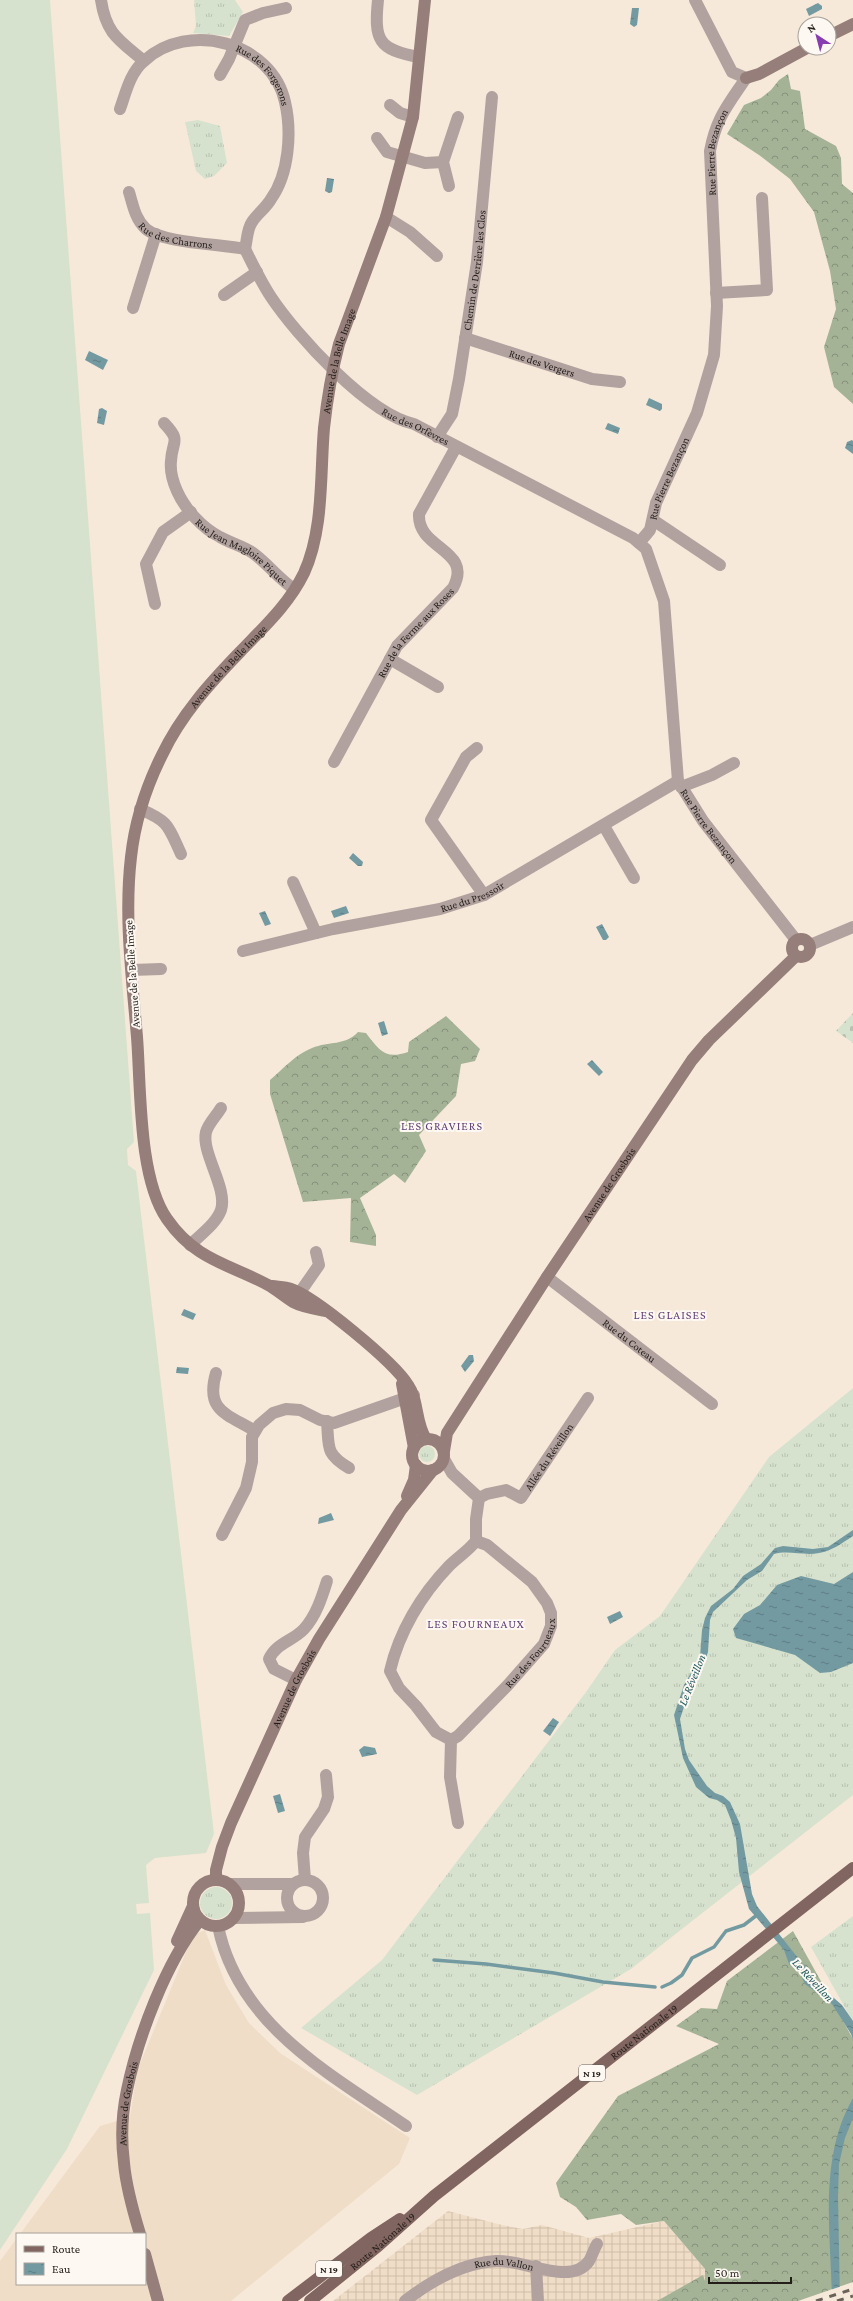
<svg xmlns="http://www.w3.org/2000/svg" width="853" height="2301" font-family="'Crimson Pro',serif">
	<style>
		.built { fill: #f0ddc7 }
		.industrial { fill: url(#industrial-grid) }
		.grass { fill: url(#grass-tufts) }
		.forest { fill: url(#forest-crowns) }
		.cemetery { fill: url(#cemetery-stones) }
		.garden { fill: #d7e2ce }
		.water { fill: url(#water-ripples) }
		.pier { fill: #f7e9d9 }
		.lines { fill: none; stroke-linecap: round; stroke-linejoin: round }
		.stream { stroke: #739aa1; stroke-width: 3.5 }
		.street { stroke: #b2a29f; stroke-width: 12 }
		.secondary { stroke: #967e7a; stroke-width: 12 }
		.primary { stroke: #816560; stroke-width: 12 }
		.rail { stroke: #6a6259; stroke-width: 3; stroke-dasharray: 7 7; stroke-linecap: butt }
		.labels { text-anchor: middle; stroke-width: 4; stroke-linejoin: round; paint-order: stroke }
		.shield { fill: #fdf8f1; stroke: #645f5a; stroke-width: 1 }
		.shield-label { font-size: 10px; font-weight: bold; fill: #231e19 }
		.street-label { font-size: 11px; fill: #231e19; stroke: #fdf8f1 }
		.neighbourhood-label { font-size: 12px; letter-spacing: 1px; fill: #623e77; stroke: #fdf8f1 }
		.water-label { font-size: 12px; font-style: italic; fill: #1e565e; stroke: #fdf8f1 }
	</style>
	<defs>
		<pattern id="industrial-grid" width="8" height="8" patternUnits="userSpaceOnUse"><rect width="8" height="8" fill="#f0ddc7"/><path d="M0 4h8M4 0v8" fill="none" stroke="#cebdaa"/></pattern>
		<pattern id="grass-tufts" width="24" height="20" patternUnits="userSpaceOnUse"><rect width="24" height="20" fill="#d7e2ce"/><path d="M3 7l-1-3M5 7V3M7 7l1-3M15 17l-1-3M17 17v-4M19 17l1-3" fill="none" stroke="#b8c1b0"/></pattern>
		<pattern id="forest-crowns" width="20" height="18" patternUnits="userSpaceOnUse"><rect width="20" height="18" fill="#a4b396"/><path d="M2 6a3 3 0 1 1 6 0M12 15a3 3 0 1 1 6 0" fill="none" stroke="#85917a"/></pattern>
		<pattern id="cemetery-stones" width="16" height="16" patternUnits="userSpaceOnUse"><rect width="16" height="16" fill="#d7e2ce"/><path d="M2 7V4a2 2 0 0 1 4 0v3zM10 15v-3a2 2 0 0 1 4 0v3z" fill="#b8c1b0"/></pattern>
		<pattern id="water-ripples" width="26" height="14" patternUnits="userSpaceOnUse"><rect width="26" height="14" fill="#739aa1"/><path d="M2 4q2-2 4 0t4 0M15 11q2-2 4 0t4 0" fill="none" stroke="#5e7d82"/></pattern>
	</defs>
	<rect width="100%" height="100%" fill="#f7e9d9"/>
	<polygon class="built" points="205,1930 226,1985 249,2023 280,2053 410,2138 399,2164 231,2301 0,2301 0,2261 17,2238 17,2284 145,2284 145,2234 20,2234 100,2126 130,2117 137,2071 193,1935"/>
	<polygon class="industrial" points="448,2211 502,2225 523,2229 542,2225 589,2238 664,2221 705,2269 705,2283 674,2301 333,2301"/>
	<g class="grass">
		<polygon points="194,0 235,0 243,12 229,36 193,33 196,26"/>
		<polygon points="198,120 220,126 227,163 214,176 205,179 196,171 185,122"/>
		<polygon points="853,1388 853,1795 631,1969 417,2095 301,2028 382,1960 586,1692 615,1650 660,1616 769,1457"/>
		<circle cx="427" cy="1454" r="8"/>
		<circle cx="216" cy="1903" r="16"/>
		<polygon points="853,1916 853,2022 811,1947"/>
	</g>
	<g class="forest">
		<polygon points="788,74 791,89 800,91 805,129 836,146 841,158 842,184 853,193 853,404 834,387 824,347 836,309 830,271 814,212 790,179 759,155 727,134 744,105 761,98 771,90 779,80"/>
		<path d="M446 1016 480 1049 475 1061 461 1064 456 1096 419 1135 426 1151 405 1183 394 1174 360 1198 376 1235V1246L350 1242 351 1198 303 1202 270 1094V1080C283 1069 296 1054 312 1048 329 1041 345 1046 358 1032L366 1033C379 1050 385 1060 408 1052L409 1042Z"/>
		<polygon points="793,1931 853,2039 853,2282 798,2301 657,2301 703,2275 705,2281 705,2269 664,2221 636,2225 621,2214 587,2220 576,2207 560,2197 556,2183 618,2096 719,2044 676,2026 701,2008 717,2009 727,1981"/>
	</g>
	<polygon class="cemetery" points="853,1013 853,1043 836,1031"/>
	<polygon class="garden" points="0,0 50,0 134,1142 127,1149 128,1165 136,1171 214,1834 206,1853 155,1858 146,1865 149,1903 136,1904 137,1914 150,1913 154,1970 67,2149 0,2250"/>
	<g class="water">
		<polygon points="818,3 822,6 822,9 809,16 806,9"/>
		<polygon points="632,8 639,8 637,25 634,27 630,24"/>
		<polygon points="327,178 334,179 332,192 329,193 325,191"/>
		<polygon points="89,351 108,360 103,370 85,360"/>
		<polygon points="649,398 662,404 662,409 660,411 646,405"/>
		<polygon points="102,408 107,411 104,425 97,423 99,409"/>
		<polygon points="608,423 620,428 618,434 605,429"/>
		<polygon points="852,440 853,441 853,454 845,448 847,442"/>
		<polygon points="353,853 363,862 362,866 358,866 349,858"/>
		<polygon points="346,906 349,913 334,918 331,911"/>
		<polygon points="265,911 271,924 265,926 259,913"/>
		<polygon points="602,924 609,937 606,940 603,940 596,927"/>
		<polygon points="384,1021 388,1034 382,1036 378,1023"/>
		<polygon points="592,1060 603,1072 599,1076 587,1064"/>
		<polygon points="184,1309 196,1314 193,1320 181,1315"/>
		<polygon points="469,1355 473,1355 474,1361 465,1372 461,1366"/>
		<polygon points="177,1367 189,1368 188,1374 176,1373"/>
		<polygon points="331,1513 334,1520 318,1524 319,1518"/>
		<path d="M853 1530V1536C842 1543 832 1551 819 1553 804 1556 789 1550 774 1554L762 1571 747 1580 713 1612 710 1620 708 1652 705 1661 693 1680 680 1719 685 1749 689 1760 707 1786 715 1793 723 1796 730 1802 740 1824 752 1894 757 1906 820 1986 842 2005 853 2021V2040L851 2034 832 2004 805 1984 798 1970 789 1964 784 1950 749 1909 739 1872 736 1838 731 1820 725 1805 717 1800 709 1798 696 1787 683 1758 674 1715 684 1685 700 1657 702 1630 705 1618 711 1606 733 1589 743 1576 761 1564 775 1548 783 1546 813 1549 828 1547Z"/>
		<polygon points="853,1572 853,1663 831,1672 820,1673 795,1655 736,1638 733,1629 744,1614 760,1605 777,1585 801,1576 834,1584"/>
		<polygon points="620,1611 623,1617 610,1624 607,1617"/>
		<polygon points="553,1718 559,1722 550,1736 543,1731"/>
		<polygon points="364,1746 375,1748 377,1754 362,1757 359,1750"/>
		<polygon points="280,1794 285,1811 278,1813 273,1796"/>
		<path d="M853 2098V2118L845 2138 839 2164 838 2196 840 2301H832C831 2235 818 2158 853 2098Z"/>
	</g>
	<polygon class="pier" points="842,2286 842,2301 830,2301 830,2290"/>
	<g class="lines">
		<g class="stream">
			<polyline points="434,1960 486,1964 554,1973 603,1982 655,1987"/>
			<polyline points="662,1987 671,1983 682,1975 692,1958 714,1947 726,1931 744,1925 757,1915"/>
		</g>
		<g class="street">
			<path d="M101 0C106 34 119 40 144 61"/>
			<path d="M378 0C374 40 378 50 419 57"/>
			<polyline points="220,75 229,59 245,20 263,13 286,8"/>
			<polyline points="390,105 400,113 413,117"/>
			<path id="s1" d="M120 109C126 92 130 73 144 61 188 20 272 42 285 102 292 132 289 174 271 199 266 208 257 214 252 222 247 229 247 241 245 249"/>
			<polyline points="377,138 387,152 425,163 443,162"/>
			<polyline points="449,186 443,162 458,117"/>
			<path id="s2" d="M129 192C133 205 135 219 146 229 162 243 221 244 245 249"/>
			<polyline points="386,217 410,232 437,256"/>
			<path id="s3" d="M245 249C253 265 261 282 271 297 297 336 368 414 414 424L633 538 646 549 664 601 678 781 703 821 796 940"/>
			<polyline points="716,293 767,290 762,198"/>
			<polyline points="224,295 257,272"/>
			<polyline points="133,308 156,234"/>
			<path id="s4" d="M465 338 592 379 620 382"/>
			<path id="s5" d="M164 423C182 442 172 440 171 461 170 470 173 482 177 491 185 509 202 528 220 537 230 543 243 546 253 553 268 564 279 579 294 589"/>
			<path id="s6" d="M437 437 452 414 459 379 477 262 492 97"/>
			<polyline points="653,520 720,565"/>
			<path id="s7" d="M639 543 650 530 656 503 697 413 714 355 717 306 710 151C716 118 728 105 746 78L732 72 695 0"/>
			<polyline points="155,604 146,564 163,532 191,512"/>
			<polyline points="390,659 438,687"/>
			<polyline points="477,748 466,757 431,820 484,895"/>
			<path id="s8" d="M334 762 397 646 453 588C474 549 417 550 419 514L456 447"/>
			<polyline points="681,787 712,775 734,763"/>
			<path d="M140 809C170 822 168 826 181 854"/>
			<polyline points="604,826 634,878"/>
			<polyline points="293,882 316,933"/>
			<polyline points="810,945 853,927"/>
			<path id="s9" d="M243 951 333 929 440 909 484 895 678 781"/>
			<polyline points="132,970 161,969"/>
			<path d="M190 1245C200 1235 216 1224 221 1210 228 1188 201 1153 206 1132 208 1124 217 1115 221 1108"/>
			<path id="s10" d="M547 1277 712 1404"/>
			<polyline points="297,1302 303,1288 319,1265 316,1252"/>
			<path d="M216 1373C205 1411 227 1414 255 1431"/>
			<path d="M327 1421C329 1447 325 1454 349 1468"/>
			<path id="s11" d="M444 1459 452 1473 479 1498 476 1519V1541C468 1551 458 1557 449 1566 421 1595 399 1632 390 1671L399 1688 416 1706 436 1732 451 1740 458 1736 507 1686 544 1644 551 1626V1613L547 1603 532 1582 487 1545 476 1541"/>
			<path id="s12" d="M479 1498 487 1494 506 1490 521 1498 588 1398"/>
			<polyline points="222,1535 246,1488 252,1462 252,1437 259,1425 273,1413 286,1409 300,1410 320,1420 334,1423 414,1395"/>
			<path d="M296 1680 274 1669 269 1659C276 1643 293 1641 304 1629 316 1616 322 1597 327 1581"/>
			<polyline points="451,1740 450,1777 458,1823"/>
			<circle cx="305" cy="1898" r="18"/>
			<polyline points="305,1880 303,1853 305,1837 324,1809 328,1797 326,1775"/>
			<polyline points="230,1884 293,1884"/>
			<polyline points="234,1918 303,1917"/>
			<path d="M218 1926C238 2025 330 2074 406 2126"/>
			<polyline points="536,2266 538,2301"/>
			<path id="s13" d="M405 2301C432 2280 462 2263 496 2261 524 2259 571 2287 589 2261 592 2256 594 2249 597 2244"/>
		</g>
		<g class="secondary">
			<polyline points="829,36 853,24"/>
			<polyline points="746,78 759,74 807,48"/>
			<circle cx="801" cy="948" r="9"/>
			<path d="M272 1286C278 1287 285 1287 291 1289 315 1297 394 1362 408 1385 419 1401 415 1422 426 1439"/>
			<path id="s14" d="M326 1311C315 1309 302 1307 293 1302 285 1297 278 1291 270 1286 230 1264 196 1261 167 1219 138 1177 141 1088 137 1037 132 977 124 917 131 857 135 821 146 787 162 755 181 715 210 683 240 652 264 627 289 604 304 573 324 529 320 475 324 428 327 400 332 371 339 344L386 217 413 117 425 0"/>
			<polyline points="402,1384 414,1448"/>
			<circle cx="428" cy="1455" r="16"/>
			<path id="s15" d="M444 1451 447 1433 547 1277 692 1060 709 1040 796 956"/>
			<polyline points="407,1496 414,1480 416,1465"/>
			<path id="s16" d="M216 1880V1870L222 1847 231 1823 296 1680 319 1639 401 1510 433 1470"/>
			<circle cx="216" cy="1903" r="23"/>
			<polyline points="177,1941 193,1906"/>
			<path id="s17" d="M140 2234C133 2211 126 2187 124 2163 121 2139 122 2113 127 2090 138 2037 166 1962 200 1920"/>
			<polyline points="145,2254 158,2301"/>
		</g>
		<g class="primary">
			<polyline points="288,2301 371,2238 400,2219"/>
			<path id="s18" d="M310 2301 378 2246 434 2196 853 1868"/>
		</g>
		<g class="rail">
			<polyline points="816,2301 853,2289"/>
			<polyline points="837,2301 853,2296"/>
		</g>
	</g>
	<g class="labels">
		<g class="shield">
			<rect x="579" y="2065" width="26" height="16" rx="3"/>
			<rect x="316" y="2261" width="26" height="16" rx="3"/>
		</g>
		<g class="shield-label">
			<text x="592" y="2077">N 19</text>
			<text x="329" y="2273">N 19</text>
		</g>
		<g class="street-label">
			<text dy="4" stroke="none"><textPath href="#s1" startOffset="193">Rue des Forgerons</textPath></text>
			<text dy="4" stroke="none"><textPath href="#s7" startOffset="408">Rue Pierre Bezançon</textPath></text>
			<text dy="4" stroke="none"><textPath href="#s2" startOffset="72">Rue des Charrons</textPath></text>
			<text dy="4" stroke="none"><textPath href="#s6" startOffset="173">Chemin de Derrière les Clos</textPath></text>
			<text dy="4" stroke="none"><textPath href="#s14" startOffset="1109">Avenue de la Belle Image</textPath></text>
			<text dy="4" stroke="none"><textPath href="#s4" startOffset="81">Rue des Vergers</textPath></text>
			<text dy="4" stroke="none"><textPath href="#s3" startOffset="251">Rue des Orfèvres</textPath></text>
			<text dy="4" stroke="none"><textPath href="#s7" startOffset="72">Rue Pierre Bezançon</textPath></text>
			<text dy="4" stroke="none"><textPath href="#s5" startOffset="163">Rue Jean Magloire Piquet</textPath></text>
			<text dy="4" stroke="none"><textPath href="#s8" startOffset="154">Rue de la Ferme aux Roses</textPath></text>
			<text dy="4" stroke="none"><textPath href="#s14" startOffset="772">Avenue de la Belle Image</textPath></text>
			<text dy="4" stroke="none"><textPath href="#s3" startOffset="803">Rue Pierre Bezançon</textPath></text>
			<text dy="4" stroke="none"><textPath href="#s9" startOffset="236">Rue du Pressoir</textPath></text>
			<text transform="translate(132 974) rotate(-94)" y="4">Avenue de la Belle Image</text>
			<text dy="4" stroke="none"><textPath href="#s15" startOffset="315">Avenue de Grosbois</textPath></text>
			<text dy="4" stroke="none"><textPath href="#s10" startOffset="104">Rue du Coteau</textPath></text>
			<text dy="4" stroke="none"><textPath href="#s12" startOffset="95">Allée du Réveillon</textPath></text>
			<text dy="4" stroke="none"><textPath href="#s11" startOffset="468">Rue des Fourneaux</textPath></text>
			<text dy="4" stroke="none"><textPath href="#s16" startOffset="208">Avenue de Grosbois</textPath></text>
			<text dy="4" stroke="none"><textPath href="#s18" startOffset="429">Route Nationale 19</textPath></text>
			<text dy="4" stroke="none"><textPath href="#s17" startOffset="133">Avenue de Grosbois</textPath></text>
			<text dy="4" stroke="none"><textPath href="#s18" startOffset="94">Route Nationale 19</textPath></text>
			<text dy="4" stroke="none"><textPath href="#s13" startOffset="109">Rue du Vallon</textPath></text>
		</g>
		<g class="neighbourhood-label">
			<text x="442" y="1130">LES GRAVIERS</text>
			<text x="670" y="1319">LES GLAISES</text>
			<text x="476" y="1628">LES FOURNEAUX</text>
		</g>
		<g class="water-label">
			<text transform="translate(692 1680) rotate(-68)" y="4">Le Réveillon</text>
			<text transform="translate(813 1980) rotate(47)" y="4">Le Réveillon</text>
		</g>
	</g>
	<rect x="16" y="2233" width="130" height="52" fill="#fdf8f1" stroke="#a6a19b"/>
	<rect x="24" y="2246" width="20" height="6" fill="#816560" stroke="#a6a19b"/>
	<text x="52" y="2253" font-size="12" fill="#231e19">Route</text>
	<rect x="24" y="2263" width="20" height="12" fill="url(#water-ripples)" stroke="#a6a19b"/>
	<text x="52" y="2273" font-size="12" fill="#231e19">Eau</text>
	<g transform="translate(817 36) rotate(324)"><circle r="19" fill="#fdf8f1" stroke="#a6a19b"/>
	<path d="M0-3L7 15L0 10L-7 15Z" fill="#883daf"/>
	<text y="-6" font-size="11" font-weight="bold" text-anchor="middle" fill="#231e19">N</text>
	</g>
	<path d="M709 2277v6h82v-6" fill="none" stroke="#231e19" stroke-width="2"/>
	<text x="715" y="2277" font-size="12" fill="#231e19" stroke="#fdf8f1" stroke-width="3" paint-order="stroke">50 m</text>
</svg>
